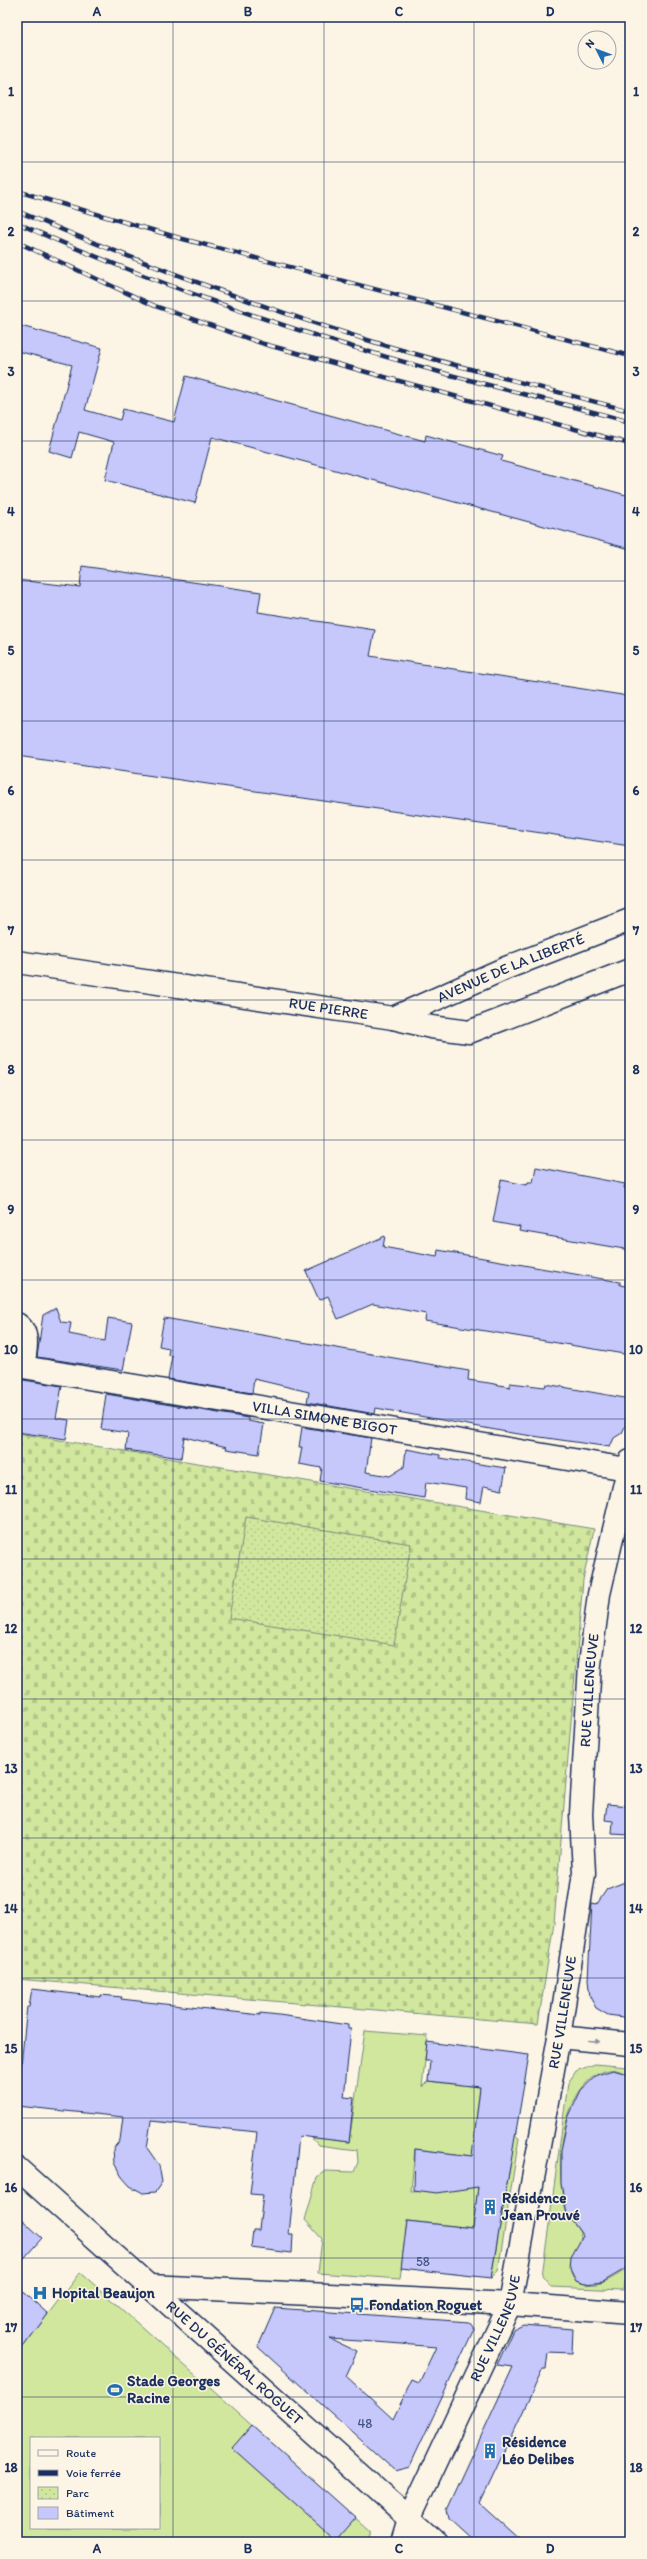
<svg xmlns="http://www.w3.org/2000/svg" width="647" height="2559" font-family="Itim,sans-serif">
	<style>
		.green { fill: #d0e79d; stroke: #768b7e; fill-rule: evenodd }
		.cemetery { fill: url(#cemetery-stones); stroke: #768b7e }
		.park { fill: url(#park-dots); stroke: #768b7e }
		.building { fill: #c6c8fb; stroke: #1b2f5e; fill-rule: evenodd }
		.lines { fill: none; stroke-linecap: round; stroke-linejoin: round }
		.street-casing { stroke: #1b2f5e; stroke-width: 25 }
		.secondary-casing { stroke: #1b2f5e; stroke-width: 25 }
		.street { stroke: #fcf5e5; stroke-width: 22 }
		.secondary { stroke: #fcf5e5; stroke-width: 22 }
		.rail-casing { stroke: #1b2f5e; stroke-width: 4.5 }
		.rail { stroke: #fcf5e5; stroke-width: 3; stroke-dasharray: 9; stroke-linecap: butt }
		.oneway { fill: #8c92a2 }
		.grid { fill: none; stroke: #1b2f5e; stroke-width: 1; stroke-opacity: 0.55 }
		.labels { text-anchor: middle; stroke-width: 3; stroke-linejoin: round; paint-order: stroke }
		.number-label { font-size: 13px; fill: #465585 }
		.street-label { font-size: 15px; fill: #1b2f5e; stroke: #fcf5e5 }
		.poi-label { font-size: 15px; font-weight: bold; fill: #1b2f5e; stroke: #fcf5e5; text-anchor: start }
		.neatline { fill: none; stroke: #1b2f5e; stroke-width: 1.5 }
		.grid-label { font-size: 13px; text-anchor: middle; font-weight: bold; fill: #1b2f5e }
	</style>
	<defs>
		<pattern id="cemetery-stones" width="16" height="16" patternUnits="userSpaceOnUse"><rect width="16" height="16" fill="#d0e79d"/><path d="M2 7V4a2 2 0 0 1 4 0v3zM10 15v-3a2 2 0 0 1 4 0v3z" fill="#b2c68a"/></pattern>
		<pattern id="park-dots" width="8" height="8" patternUnits="userSpaceOnUse"><rect width="8" height="8" fill="#d0e79d"/><path d="M2 2h.1M6 6h.1" fill="none" stroke="#b2c68a" stroke-width="1.8" stroke-linecap="round"/></pattern>
	</defs>
	<rect width="100%" height="100%" fill="#fcf5e5"/>
	<filter id="ink" filterUnits="userSpaceOnUse"><feTurbulence type="fractalNoise" baseFrequency=".025" numOctaves="2"/><feDisplacementMap in="SourceGraphic" scale="8" xChannelSelector="R" yChannelSelector="G"/><feConvolveMatrix kernelMatrix="1 2 1 2 8 2 1 2 1" color-interpolation-filters="sRGB"/></filter>
	<g filter="url(#ink)">
		<g class="green">
			<polygon points="365,2031 428,2036 422,2087 428,2081 480,2087 475,2131 515,2136 519,2138 498,2271 491,2278 511,2161 415,2149 411,2191 478,2187 473,2228 407,2221 400,2279 318,2273 322,2239 305,2220 317,2177 325,2171 354,2172 358,2162 357,2150 318,2145 311,2137 349,2142"/>
			<path d="M595 2064 628 2067 626 2075C617 2067 606 2069 596 2075 559 2098 554 2177 567 2214 570 2222 580 2228 581 2237 578 2253 562 2264 576 2281 594 2290 611 2280 626 2269L623 2290 551 2287 542 2276 568 2083 576 2071Z"/>
			<path d="M80 2272 370 2531 371 2542H17V2355ZM31 2438H159V2528H31Z"/>
		</g>
		<polygon class="cemetery" points="17,1433 594,1529 583,1580 554,1923 538,2024 17,1979"/>
		<polygon class="park" points="246,1517 411,1544 394,1645 229,1618"/>
		<g class="building">
			<polygon points="17,325 102,348 85,410 120,420 123,409 174,422 186,376 425,441 426,435 503,456 501,461 630,496 630,549 212,437 195,503 105,480 114,442 79,432 72,458 49,451 72,365 17,351"/>
			<polygon points="82,566 261,592 258,612 375,630 370,656 622,695 630,700 630,846 17,756 17,580 80,587"/>
			<polygon points="536,1167 625,1184 624,1188 630,1189 630,1250 519,1231 520,1227 493,1222 501,1180 527,1185 528,1182 533,1182"/>
			<polygon points="385,1236 383,1247 437,1257 438,1250 620,1282 620,1285 630,1287 630,1355 425,1321 426,1314 373,1304 338,1319 328,1296 319,1300 306,1271"/>
			<polygon points="56,1308 61,1322 71,1323 69,1334 105,1341 108,1318 132,1322 123,1370 37,1357 43,1315"/>
			<polygon points="164,1318 469,1371 468,1380 489,1383 510,1387 510,1383 545,1387 546,1384 630,1399 630,1415 622,1433 614,1438 610,1447 512,1433 376,1408 375,1414 307,1402 309,1392 254,1379 252,1393 168,1379 172,1356 168,1355 169,1348 159,1346"/>
			<polygon points="17,1379 62,1386 56,1418 69,1420 66,1439 17,1432"/>
			<polygon points="106,1394 248,1418 248,1421 264,1424 259,1454 226,1449 227,1447 184,1437 181,1458 126,1450 128,1433 101,1429"/>
			<polygon points="302,1427 371,1438 366,1472 390,1476 404,1467 406,1449 440,1455 440,1458 506,1468 502,1490 484,1486 481,1502 465,1499 466,1488 426,1482 424,1498 320,1481 322,1468 299,1464 302,1447 299,1447"/>
			<polygon points="607,1804 630,1806 630,1835 612,1834 613,1821 605,1820"/>
			<polygon points="630,1880 630,2018 608,2015 596,2008 590,1997 588,1980 592,1903 597,1904 607,1889"/>
			<polygon points="32,1989 101,1997 101,1995 122,1997 121,1999 260,2015 260,2013 279,2015 348,2025 348,2029 351,2029 344,2097 354,2098 349,2142 299,2136 289,2234 293,2234 292,2253 251,2248 253,2230 259,2230 263,2195 250,2194 257,2132 151,2121 147,2148 159,2165 162,2182 155,2192 143,2193 130,2186 122,2177 114,2163 113,2149 120,2140 123,2117 17,2106 27,2006 29,2006"/>
			<polygon points="427,2042 529,2055 491,2278 401,2268 407,2221 473,2228 478,2187 437,2193 414,2190 415,2149 472,2156 480,2087 428,2081 430,2061 425,2061"/>
			<polygon points="613,2070 624,2073 630,2079 630,2266 603,2282 585,2284 576,2281 570,2269 571,2257 583,2236 567,2214 561,2184 561,2150 568,2118 581,2090 597,2075"/>
			<polygon points="17,2215 42,2238 17,2266"/>
			<polygon points="17,2286 48,2314 17,2355"/>
			<path d="M275 2308 469 2322 474 2329 410 2466 394 2470 258 2347ZM330 2339 389 2343 436 2347 419 2383 412 2380 393 2419 346 2376 357 2352Z"/>
			<polygon points="523,2325 573,2329 572,2353 548,2352 546,2369 543,2369 480,2503 523,2542 473,2542 449,2520 447,2510 513,2367 497,2365 513,2330"/>
			<polygon points="252,2425 356,2518 336,2541 232,2448"/>
		</g>
		<g class="lines">
			<g class="street-casing">
				<g id="street">
					<path id="s1" d="M17 962 393 1018 431 1027 469 1032 630 970"/>
					<path id="s2" d="M393 1018 506 968 630 920"/>
					<path d="M17 1324C31 1333 25 1353 23 1367"/>
					<path id="s3" d="M17 1366 627 1469"/>
					<polyline points="559,2037 630,2044"/>
					<polyline points="150,2286 510,2304 630,2313"/>
					<path id="s4" d="M402 2542 409 2519 510 2304 559 2037 584 1873 581 1814 590 1664 599 1594 630 1461"/>
				</g>
			</g>
			<g class="secondary-casing">
				<g id="secondary">
					<path id="s5" d="M17 2168 435 2542"/>
				</g>
			</g>
			<use href="#street" class="street"/>
			<use href="#secondary" class="secondary"/>
			<g class="rail-casing">
				<g id="rail">
					<polyline points="17,191 183,239 630,356"/>
					<path d="M17 211C130 259 246 302 364 339 452 366 541 387 630 411"/>
					<path d="M17 223C152 283 293 332 436 371 500 389 566 404 630 422"/>
					<polyline points="17,242 155,306 264,344 630,444"/>
				</g>
			</g>
			<use href="#rail" class="rail"/>
		</g>
		<defs><path id="oneway-solid" d="M-6-.8H1V-3.2L6.5 0L1 3.2V.8H-6Z"/></defs>
		<use class="oneway" href="#oneway-solid" transform="translate(594 2041) rotate(5)"/>
	</g>
	<path class="grid" d="M173 17V2542M324 17V2542M474 17V2542M17 162H630M17 301H630M17 441H630M17 581H630M17 721H630M17 860H630M17 1000H630M17 1140H630M17 1280H630M17 1419H630M17 1559H630M17 1699H630M17 1838H630M17 1978H630M17 2118H630M17 2258H630M17 2397H630"/>
	<defs>
		<g id="building-bare" transform="scale(1.2)"><path d="M-4-6H4V6H1V3H-1V6H-4ZM-2.5-4.3h1.7v1.8h-1.7ZM.8-4.3h1.7v1.8H.8ZM-2.5-1h1.7V.8h-1.7ZM.8-1h1.7V.8H.8Z" fill="#1f6fb2" stroke="#fcf5e5" stroke-width="2.5" paint-order="stroke"/></g>
		<g id="hospital-bare" transform="scale(1.2)"><path d="M-5-5h3v3.5h4V-5h3V5h-3V1.5h-4V5h-3Z" fill="#1f6fb2" stroke="#fcf5e5" stroke-width="2.5" paint-order="stroke"/></g>
		<g id="bus-bare" transform="scale(1.2)"><path d="M-5-6H5V4H4V6H2V4H-2V6H-4V4H-5ZM-3.5-4V0h7V-4ZM-3.5 1.2v1.5H-2V1.2ZM2 1.2v1.5H3.5V1.2Z" fill="#1f6fb2" stroke="#fcf5e5" stroke-width="2.5" paint-order="stroke"/></g>
		<g id="stadium-bare" transform="scale(1.2)"><path d="M0-5a6.5 5 0 1 0 0 10a6.5 5 0 1 0 0-10ZM-3.5-1.8h7v3.6h-7Z" fill="#1f6fb2" stroke="#fcf5e5" stroke-width="2.5" paint-order="stroke"/></g>
	</defs>
	<g fill-rule="evenodd">
		<use href="#building-bare" x="490" y="2207"/>
		<use href="#hospital-bare" x="40" y="2293"/>
		<use href="#bus-bare" x="357" y="2305"/>
		<use href="#stadium-bare" x="115" y="2390"/>
		<use href="#building-bare" x="490" y="2451"/>
	</g>
	<g class="labels">
		<g class="number-label">
			<text x="423" y="2266">58</text>
			<text x="365" y="2428">48</text>
		</g>
		<g class="street-label">
			<text dy="5" stroke="none"><textPath href="#s2" startOffset="128">AVENUE DE LA LIBERTÉ</textPath></text>
			<text dy="5" stroke="none"><textPath href="#s1" startOffset="315">RUE PIERRE</textPath></text>
			<text dy="5" stroke="none"><textPath href="#s3" startOffset="312">VILLA SIMONE BIGOT</textPath></text>
			<text dy="5" stroke="none"><textPath href="#s4" startOffset="882">RUE VILLENEUVE</textPath></text>
			<text dy="5" stroke="none"><textPath href="#s4" startOffset="558">RUE VILLENEUVE</textPath></text>
			<text dy="5" stroke="none"><textPath href="#s4" startOffset="234">RUE VILLENEUVE</textPath></text>
			<text dy="5" stroke="none"><textPath href="#s5" startOffset="292">RUE DU GÉNÉRAL ROGUET</textPath></text>
		</g>
		<g class="poi-label">
			<text x="502" y="2203">Résidence<tspan x="502" dy="17">Jean Prouvé</tspan></text>
			<text x="52" y="2298">Hopital Beaujon</text>
			<text x="369" y="2310">Fondation Roguet</text>
			<text x="127" y="2386">Stade Georges<tspan x="127" dy="17">Racine</tspan></text>
			<text x="502" y="2447">Résidence<tspan x="502" dy="17">Léo Delibes</tspan></text>
		</g>
	</g>
	<rect width="647" height="2559" fill="none" stroke="#fcf5e5" stroke-width="44"/>
	<rect x="30" y="2437" width="130" height="92" fill="#fcf5e5" stroke="#a2a6af"/>
	<rect x="38" y="2450" width="20" height="6" fill="#fcf5e5" stroke="#a2a6af"/>
	<text x="66" y="2457" font-size="12" fill="#1b2f5e">Route</text>
	<rect x="38" y="2470" width="20" height="6" fill="#1b2f5e" stroke="#a2a6af"/>
	<text x="66" y="2477" font-size="12" fill="#1b2f5e">Voie ferrée</text>
	<rect x="38" y="2487" width="20" height="12" fill="url(#park-dots)" stroke="#a2a6af"/>
	<text x="66" y="2497" font-size="12" fill="#1b2f5e">Parc</text>
	<rect x="38" y="2507" width="20" height="12" fill="#c6c8fb" stroke="#a2a6af"/>
	<text x="66" y="2517" font-size="12" fill="#1b2f5e">Bâtiment</text>
	<g transform="translate(597 50) rotate(312)"><circle r="19" fill="#fcf5e5" stroke="#a2a6af"/>
	<path d="M0-3L7 15L0 10L-7 15Z" fill="#1f6fb2"/>
	<text y="-6" font-size="11" font-weight="bold" text-anchor="middle" fill="#1b2f5e">N</text>
	</g>
	<rect x="22" y="22" width="603" height="2515" class="neatline"/>
	<g class="grid-label">
		<text x="97" y="16">A</text>
		<text x="248" y="16">B</text>
		<text x="399" y="16">C</text>
		<text x="550" y="16">D</text>
		<text x="11" y="96">1</text>
		<text x="636" y="96">1</text>
		<text x="11" y="236">2</text>
		<text x="636" y="236">2</text>
		<text x="11" y="376">3</text>
		<text x="636" y="376">3</text>
		<text x="11" y="516">4</text>
		<text x="636" y="516">4</text>
		<text x="11" y="655">5</text>
		<text x="636" y="655">5</text>
		<text x="11" y="795">6</text>
		<text x="636" y="795">6</text>
		<text x="11" y="935">7</text>
		<text x="636" y="935">7</text>
		<text x="11" y="1074">8</text>
		<text x="636" y="1074">8</text>
		<text x="11" y="1214">9</text>
		<text x="636" y="1214">9</text>
		<text x="11" y="1354">10</text>
		<text x="636" y="1354">10</text>
		<text x="11" y="1494">11</text>
		<text x="636" y="1494">11</text>
		<text x="11" y="1633">12</text>
		<text x="636" y="1633">12</text>
		<text x="11" y="1773">13</text>
		<text x="636" y="1773">13</text>
		<text x="11" y="1913">14</text>
		<text x="636" y="1913">14</text>
		<text x="11" y="2053">15</text>
		<text x="636" y="2053">15</text>
		<text x="11" y="2192">16</text>
		<text x="636" y="2192">16</text>
		<text x="11" y="2332">17</text>
		<text x="636" y="2332">17</text>
		<text x="11" y="2472">18</text>
		<text x="636" y="2472">18</text>
		<text x="97" y="2553">A</text>
		<text x="248" y="2553">B</text>
		<text x="399" y="2553">C</text>
		<text x="550" y="2553">D</text>
	</g>
</svg>
